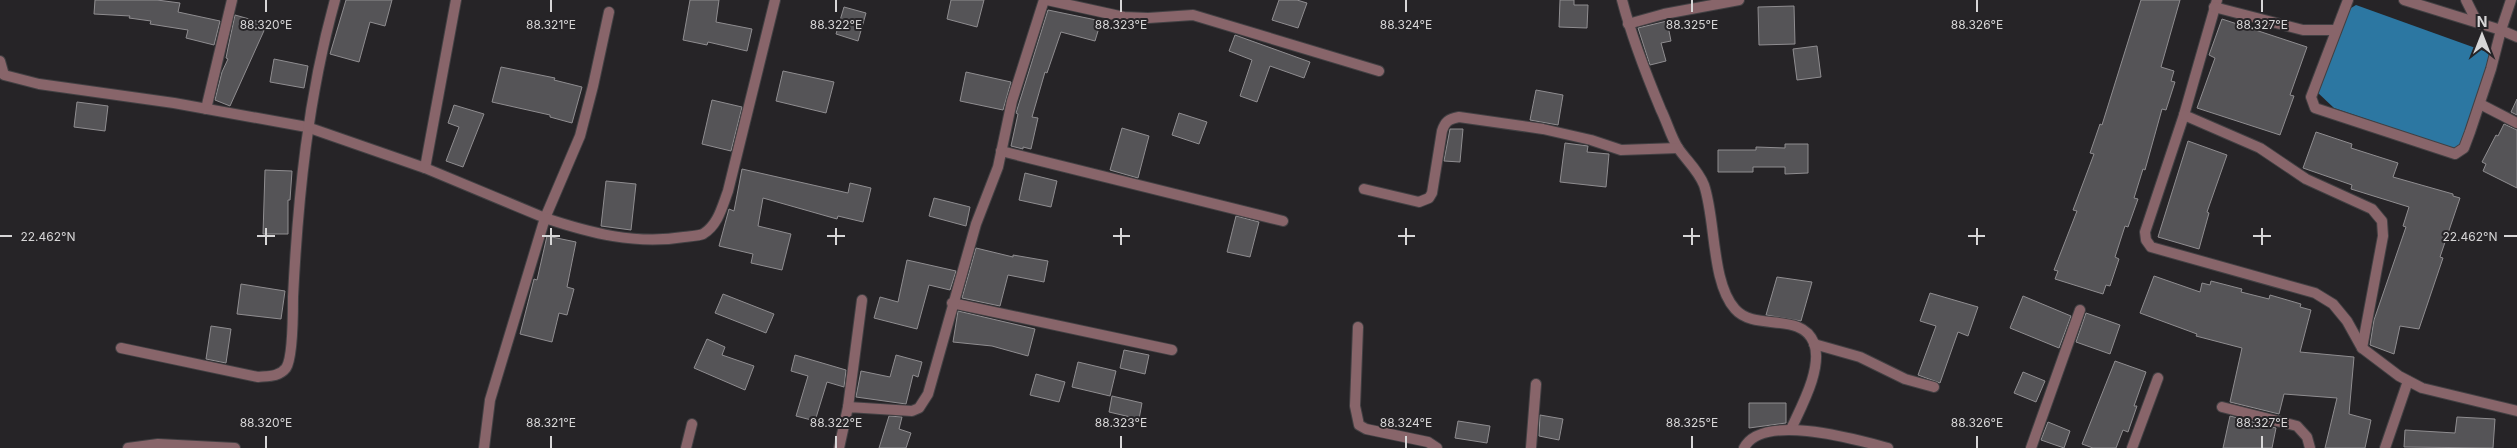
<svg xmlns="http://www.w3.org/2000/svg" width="2517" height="448" font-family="Inter,sans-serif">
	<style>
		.water { fill: #2c77a2 }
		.building { fill: #555457; stroke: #8f8d90 }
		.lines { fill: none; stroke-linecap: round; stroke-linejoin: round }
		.lane-casing { stroke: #424043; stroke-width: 12 }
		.street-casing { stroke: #424043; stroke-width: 12 }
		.lane { stroke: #88656a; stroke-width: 10 }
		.street { stroke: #88656a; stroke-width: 10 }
		.ticks { fill: none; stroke: #d7d6d7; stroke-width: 2 }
		.ticks-label { font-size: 12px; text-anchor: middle; fill: #d7d6d7; stroke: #262427; stroke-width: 4; stroke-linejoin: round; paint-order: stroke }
	</style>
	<rect width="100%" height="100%" fill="#262427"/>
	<polygon class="water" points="2356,5 2495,55 2461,151 2334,108 2316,91 2341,14"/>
	<g class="building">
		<polygon points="95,0 157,0 180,3 178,12 220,21 214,45 186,38 188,30 150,24 151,21 129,18 130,16 94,14"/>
		<polygon points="346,0 392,0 385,26 370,22 359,62 330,54"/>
		<polygon points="690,0 719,0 716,22 752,29 747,51 708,42 707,45 683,40"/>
		<polygon points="951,0 984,0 977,27 947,19"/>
		<polygon points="1279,0 1297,0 1307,3 1298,28 1272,20"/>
		<polygon points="1560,0 1574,0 1574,5 1588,5 1587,28 1559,27"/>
		<polygon points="2141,0 2180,0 2161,67 2174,71 2171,81 2175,82 2166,110 2162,109 2145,170 2143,169 2134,198 2138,199 2128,227 2125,226 2115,257 2119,259 2110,286 2106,285 2103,294 2055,279 2058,271 2054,270 2077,211 2073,210 2094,154 2090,153 2100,124 2102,125"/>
		<polygon points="1794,6 1795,44 1759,45 1758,7"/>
		<polygon points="844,7 866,13 858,41 836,34"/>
		<polygon points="1048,10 1101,21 1095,41 1061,32 1047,73 1045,72 1032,117 1038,118 1031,149 1023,147 1023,149 1011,146 1018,114 1016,113"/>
		<polygon points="235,15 267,24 230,106 215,100 222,72 228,59 226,58 228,48"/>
		<polygon points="2222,19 2307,47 2290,95 2294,96 2280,135 2197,108 2215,58 2209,55"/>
		<polygon points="1667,21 1671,41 1661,43 1666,61 1650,65 1638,28"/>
		<polygon points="1235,35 1310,62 1304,78 1270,66 1257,102 1240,96 1252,60 1229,51"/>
		<polygon points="1817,46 1821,77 1797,80 1793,49"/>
		<polygon points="274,59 308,66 304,88 270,82"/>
		<polygon points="501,67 555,78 554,80 582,87 572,123 550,117 550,115 492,102"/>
		<polygon points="783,71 834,82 826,113 776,101"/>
		<polygon points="966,72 1011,82 1003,110 960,101"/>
		<polygon points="1536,90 1563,95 1558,125 1530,120"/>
		<polygon points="2517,99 2517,115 2511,112"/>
		<polygon points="712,100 742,107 731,151 702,144"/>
		<polygon points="77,102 108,106 105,131 74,127"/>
		<polygon points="454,105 484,114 463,167 446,161 459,127 448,123"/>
		<polygon points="1179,113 1207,122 1199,144 1172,135"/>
		<polygon points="2504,124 2517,130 2517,188 2483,171 2486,164 2482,162 2496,135 2498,136"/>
		<polygon points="1122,128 1149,136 1138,178 1110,170"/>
		<polygon points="1450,129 1463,129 1460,162 1444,161"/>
		<polygon points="2316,132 2352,144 2351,148 2398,163 2393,177 2453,194 2453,196 2460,198 2440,257 2443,258 2419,329 2400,326 2394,354 2370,345 2374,320 2406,227 2403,226 2409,207 2351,189 2352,185 2303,168"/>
		<polygon points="2188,141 2227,155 2207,212 2209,213 2199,249 2158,237"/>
		<polygon points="1565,143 1588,146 1587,152 1609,154 1606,187 1560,182"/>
		<polygon points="1785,144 1808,144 1808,173 1785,174 1785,167 1753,167 1753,172 1718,172 1718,150 1756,150 1756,147 1785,148"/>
		<polygon points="742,169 848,193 850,183 871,188 863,222 838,216 837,219 763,198 758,226 791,234 782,270 751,263 753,254 719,246 729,209 734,211"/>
		<polygon points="265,170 292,171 290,200 288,200 288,234 263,234"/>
		<polygon points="1025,173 1057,181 1051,207 1019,200"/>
		<polygon points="606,181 636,184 631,230 601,226"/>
		<polygon points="934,198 970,207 966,226 929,216"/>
		<polygon points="1236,216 1259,222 1250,257 1227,252"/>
		<polygon points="547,236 576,242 567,287 574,289 567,315 559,313 552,342 520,334 534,279 537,280"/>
		<polygon points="976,248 1013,257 1013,255 1048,261 1044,282 1008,275 1000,306 962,298"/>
		<polygon points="907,260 956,271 950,290 929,285 917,329 874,318 880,297 898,302"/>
		<polygon points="2154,276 2200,292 2202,283 2210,285 2211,281 2242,289 2241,292 2269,299 2270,295 2301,304 2300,307 2311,310 2300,352 2354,357 2349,414 2371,420 2365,448 2325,448 2337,398 2284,394 2279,414 2230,402 2242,348 2196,336 2197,334 2140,313"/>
		<polygon points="1777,277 1812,282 1801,321 1766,315"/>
		<polygon points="241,284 285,291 281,319 237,314"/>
		<polygon points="1930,293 1978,307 1968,336 1958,332 1940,383 1918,375 1936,326 1920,321"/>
		<polygon points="723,294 774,314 766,333 715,313"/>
		<polygon points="2023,296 2071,316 2059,348 2010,328"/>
		<polygon points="958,311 1035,329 1028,356 992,346 953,342"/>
		<polygon points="2086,313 2120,325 2110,354 2076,342"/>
		<polygon points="211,326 231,329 226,363 206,359"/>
		<polygon points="707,339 725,347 722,355 754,366 745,390 694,368"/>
		<polygon points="1124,350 1149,355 1145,374 1120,368"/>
		<polygon points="795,355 846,370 844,387 827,382 815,421 796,416 808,376 791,371"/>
		<polygon points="896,355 922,362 918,377 913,375 906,404 856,397 861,371 890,377"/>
		<polygon points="2115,361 2146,372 2134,406 2137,406 2128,432 2123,430 2116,448 2093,448 2082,444"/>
		<polygon points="1078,362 1116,371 1110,396 1072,387"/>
		<polygon points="2023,372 2045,381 2036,402 2014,393"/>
		<polygon points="1036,374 1065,382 1059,402 1030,395"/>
		<polygon points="1112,396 1142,403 1139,419 1109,412"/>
		<polygon points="1749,403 1786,403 1786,423 1749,428"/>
		<polygon points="1540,415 1563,419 1559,440 1539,436"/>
		<polygon points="889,416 902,417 899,429 911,433 906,448 879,448"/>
		<polygon points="2230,416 2276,428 2272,448 2223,448"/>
		<polygon points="2457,417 2495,419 2493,448 2404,447 2405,430 2455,433"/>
		<polygon points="1458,421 1490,426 1487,443 1455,438"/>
		<polygon points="2048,422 2070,431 2064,448 2041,440"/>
	</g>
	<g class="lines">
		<g class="lane-casing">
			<polyline id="lane" points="128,448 158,444 235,448"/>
		</g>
		<g class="street-casing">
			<g id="street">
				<polyline points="1047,0 1124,17 1148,18 1193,15 1379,71"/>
				<path d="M1622 0C1632 38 1646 74 1661 110 1667 122 1671 137 1678 148 1687 161 1698 170 1704 185 1716 220 1711 282 1735 309 1755 332 1801 311 1814 343 1823 368 1801 407 1791 429"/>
				<polyline points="2217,0 2184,115 2145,232 2146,240 2151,247 2315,293 2333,304 2347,321 2362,348 2399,376 2422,388 2517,411"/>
				<polyline points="2348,0 2311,97 2315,108 2455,154 2464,148 2470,132 2491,69 2501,30 2404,0"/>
				<polyline points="2466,0 2477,22"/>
				<polyline points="2511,0 2501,30 2517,37"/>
				<polyline points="2214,7 2303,30 2336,30"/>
				<polyline points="1628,24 1664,14 1739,0"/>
				<polyline points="0,61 4,75 39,84 174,103 307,127 425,168 545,218 580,136 593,86 609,12"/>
				<polyline points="2480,104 2517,123"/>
				<polyline points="206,109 232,0"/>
				<polyline points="2184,115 2260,148 2306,179 2372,209 2382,221 2383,236 2362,348"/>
				<polyline points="1001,151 1283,221"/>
				<polyline points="425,168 456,0"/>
				<path d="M1364 189 1419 202 1429 198 1432 193 1442 131C1445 122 1448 119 1459 117L1543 129 1591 140 1621 150 1678 148"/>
				<polyline points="952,303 1172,350"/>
				<polyline points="1358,327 1355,406 1359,425 1366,429 1428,442 1437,448"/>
				<polyline points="1814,344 1860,357 1905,379 1934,387"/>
				<path d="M121 348 258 377C268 376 279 377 286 368 293 358 293 311 293 297 298 196 308 97 335 0"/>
				<polyline points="848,407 862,300"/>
				<polyline points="2222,407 2297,426 2307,437 2310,448"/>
				<path d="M484 448 490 400 545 218C590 233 636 245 684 237 690 236 698 236 703 234 718 225 722 207 728 191L775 0"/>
				<polyline points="686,448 692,424"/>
				<polyline points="839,448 848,407 912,411 919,408 928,394 976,224 998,167 1012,101 1044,0"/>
				<polyline points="1531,448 1536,384"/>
				<path d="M1744 448C1762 412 1858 440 1888 448"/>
				<polyline points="2031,448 2080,310"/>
				<polyline points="2132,448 2158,378"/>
				<polyline points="2385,448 2408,381"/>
			</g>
		</g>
		<use href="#lane" class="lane"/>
		<use href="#street" class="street"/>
	</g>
	<path class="ticks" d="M266 0V12M551 0V12M836 0V12M1121 0V12M1406 0V12M1692 0V12M1977 0V12M2262 0V12M266 228V245M551 228V245M836 228V245M1121 228V245M1406 228V245M1692 228V245M1977 228V245M2262 228V245M0 236H12M257 236H275M542 236H560M827 236H845M1113 236H1130M1398 236H1415M1683 236H1700M1968 236H1985M2253 236H2271M2504 236H2517M266 436V448M551 436V448M836 436V448M1121 436V448M1406 436V448M1692 436V448M1977 436V448M2262 436V448"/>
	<g class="ticks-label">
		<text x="266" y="29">88.320°E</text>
		<text x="551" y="29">88.321°E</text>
		<text x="836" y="29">88.322°E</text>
		<text x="1121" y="29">88.323°E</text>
		<text x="1406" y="29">88.324°E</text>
		<text x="1692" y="29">88.325°E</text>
		<text x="1977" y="29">88.326°E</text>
		<text x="2262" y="29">88.327°E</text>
		<text x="48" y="241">22.462°N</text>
		<text x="2470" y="241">22.462°N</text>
		<text x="266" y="427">88.320°E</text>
		<text x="551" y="427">88.321°E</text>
		<text x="836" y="427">88.322°E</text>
		<text x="1121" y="427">88.323°E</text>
		<text x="1406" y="427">88.324°E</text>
		<text x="1692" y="427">88.325°E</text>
		<text x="1977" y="427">88.326°E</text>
		<text x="2262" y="427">88.327°E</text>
	</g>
	<g transform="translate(2482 35)" stroke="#262427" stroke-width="4" paint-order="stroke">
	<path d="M0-4L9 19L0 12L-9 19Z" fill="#d7d6d7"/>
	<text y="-8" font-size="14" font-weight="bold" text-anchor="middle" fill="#d7d6d7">N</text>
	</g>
</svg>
